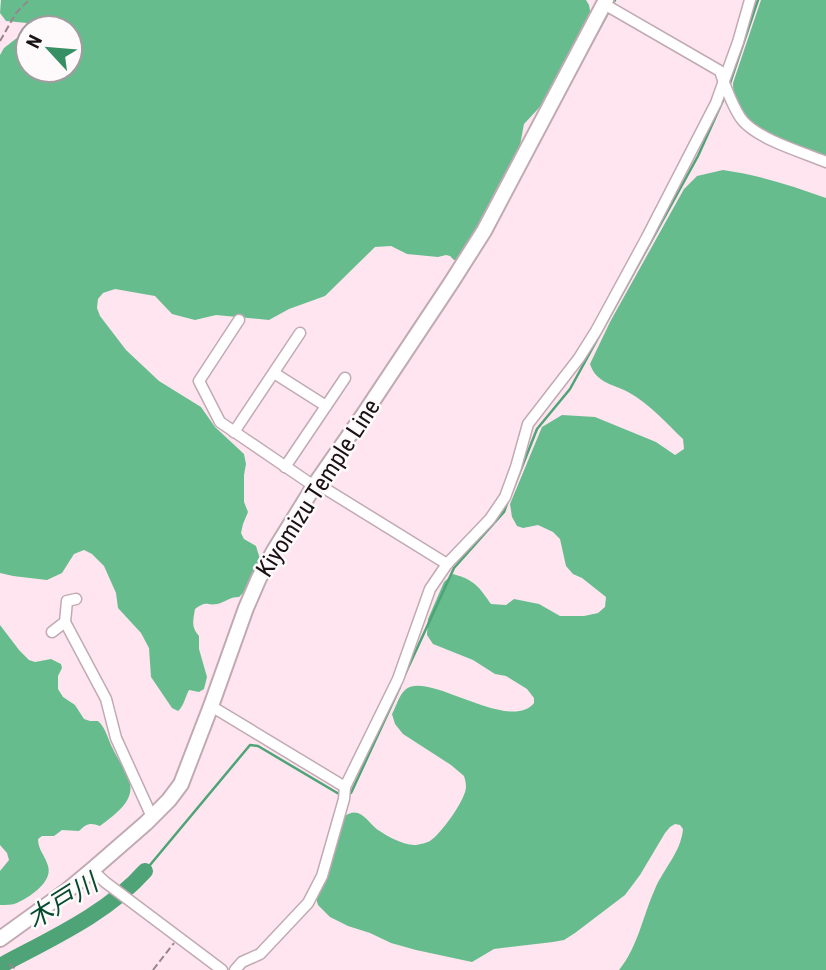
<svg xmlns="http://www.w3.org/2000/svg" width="826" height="970" font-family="'Roboto Condensed','Noto Sans JP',sans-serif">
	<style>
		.forest { fill: #67bc8e; fill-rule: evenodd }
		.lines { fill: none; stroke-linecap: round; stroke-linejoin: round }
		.stream { stroke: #4ea477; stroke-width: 2.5 }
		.river { stroke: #4ea477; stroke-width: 16 }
		.street-casing { stroke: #c1aab3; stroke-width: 13 }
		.secondary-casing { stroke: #c1aab3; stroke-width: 18 }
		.path { stroke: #96858c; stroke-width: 2; stroke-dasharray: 7 3.5; stroke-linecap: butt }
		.street { stroke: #fff; stroke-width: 10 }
		.secondary { stroke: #fff; stroke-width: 14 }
		.labels { text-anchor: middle; stroke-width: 5; stroke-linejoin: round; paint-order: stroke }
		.street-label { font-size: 24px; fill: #191114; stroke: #fef9fb }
		.water-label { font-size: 26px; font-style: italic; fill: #044b2e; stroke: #fef9fb }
	</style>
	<rect width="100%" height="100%" fill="#fee5ef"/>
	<g class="forest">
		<path d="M1 0H586L589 5 591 16 554 90 537 110 524 124 518 156 475 237 459 260H454L450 256 446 255 438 257 407 254 391 246 375 247 325 296 289 309 269 320 216 315 195 320 172 314 155 296 115 289 103 293 98 299 97 308 100 316 126 350 159 381 201 407 215 427 244 454 246 464 244 475V502L248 512 243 524 241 533 244 539 256 546 260 559 246 590 239 597C229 597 226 602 217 604 205 606 208 600 195 609 193 621 191 627 199 636V649L207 677 204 689 199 692 189 690C185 697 184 706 178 711L172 708 151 677 149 648 141 633 118 608 116 593 104 566 92 554 84 550 74 554 62 573 47 580 13 576 0 573V55L4 48 22 34 27 23 6 21 0 13ZM28 28H70V70H28Z"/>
		<path d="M761 0H826V159C802 150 763 139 745 120 737 112 733 94 733 83Z"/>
		<path d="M723 170C759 175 792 186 826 198V970H619C638 947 643 915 655 889 664 868 681 852 683 829L680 825 675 824 670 827 665 833 640 875 625 895 575 933 564 940 553 942 494 949 472 962 416 950 391 943 370 933 348 926 330 917 318 905 315 895 342 818C360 804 365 820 378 830 387 836 403 845 414 845 418 845 426 843 430 841 441 834 466 799 466 787 466 783 465 779 464 776L451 765 403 734 395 724 392 714C396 707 399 695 405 690 426 669 509 734 534 703V698L527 689 506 676 495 674 473 660 433 644 427 635 428 619 444 582 453 574C475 580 479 587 491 604L506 605 514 599 539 604 560 616H584L598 613 605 607 606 597 582 578 573 574 566 566 560 539 553 532 538 525 523 528 517 526 512 517 510 504 542 427 562 415 595 417 656 442 675 455 684 449 683 439C666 423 650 404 628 392 613 384 596 383 590 364L610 322 684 189 697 176Z"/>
		<path d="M0 625 19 650 29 660 35 662 51 659 61 664 62 668 58 676V689L63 697 75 705 84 719 90 721H98C106 728 108 740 113 749 118 760 128 772 130 784 134 802 113 816 100 826 90 822 86 824 79 831L62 830 54 836H42L38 839C38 850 45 855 48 866 53 882 30 897 17 903 12 905 6 905 0 905V871L9 860 7 853 0 845Z"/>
	</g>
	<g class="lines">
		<g class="stream">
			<polyline points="575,74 615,0"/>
			<polyline points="729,86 758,0"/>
			<polyline points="512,492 537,429 570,389 698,156 725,96"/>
			<polyline points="402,681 454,568 504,512 509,498"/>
			<polyline points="349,793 351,793 400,687"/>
			<polyline points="145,871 250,745 258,746 339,794 342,794"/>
		</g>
		<path class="river" d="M0 966C50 939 107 914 145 871"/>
		<g class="street-casing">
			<g id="street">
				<path d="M604 4 720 71C724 84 735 112 743 121 760 140 802 152 826 162"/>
				<polyline points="239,320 199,381 220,422 314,486"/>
				<polyline points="274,373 326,406"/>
				<polyline points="234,432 300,333"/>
				<polyline points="285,467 345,378"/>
				<polyline points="316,483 447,564"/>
				<polyline points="76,599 67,601 65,622 106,699 116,738 152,817"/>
				<polyline points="52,632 65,622"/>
				<polyline points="211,706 345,787"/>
				<polyline points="92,870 105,882 222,970"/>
				<polyline points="235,970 242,962 260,954 308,903 322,876 344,799 345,787 398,679 430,589 447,564 490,519 505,497 516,467 528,424 579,358 596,331 646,239 716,103 738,42 750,0"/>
			</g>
		</g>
		<g class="secondary-casing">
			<polyline id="secondary" points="0,939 68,890 92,870 146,823 169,800 181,784 211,706 246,608 259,578 274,551 316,483 362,417 451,283 484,231 606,0"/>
		</g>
		<g class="path">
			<polyline points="0,41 16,13 29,0"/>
			<polyline points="9,964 17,970"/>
			<polyline points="153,970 174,943"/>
		</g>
		<use href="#street" class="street"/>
		<use href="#secondary" class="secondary"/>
	</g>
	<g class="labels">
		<g class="street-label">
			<text transform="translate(318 488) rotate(-57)" y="8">Kiyomizu Temple Line</text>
		</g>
		<g class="water-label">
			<text transform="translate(62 901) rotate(-32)" y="9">木戸川</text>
		</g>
	</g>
	<g transform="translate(49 49) rotate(296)"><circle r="33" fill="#fef9fb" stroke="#a29c9f" stroke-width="2"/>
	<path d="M0-5L12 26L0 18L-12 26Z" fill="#378f64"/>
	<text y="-10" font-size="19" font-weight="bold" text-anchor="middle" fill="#191114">N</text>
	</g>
</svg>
